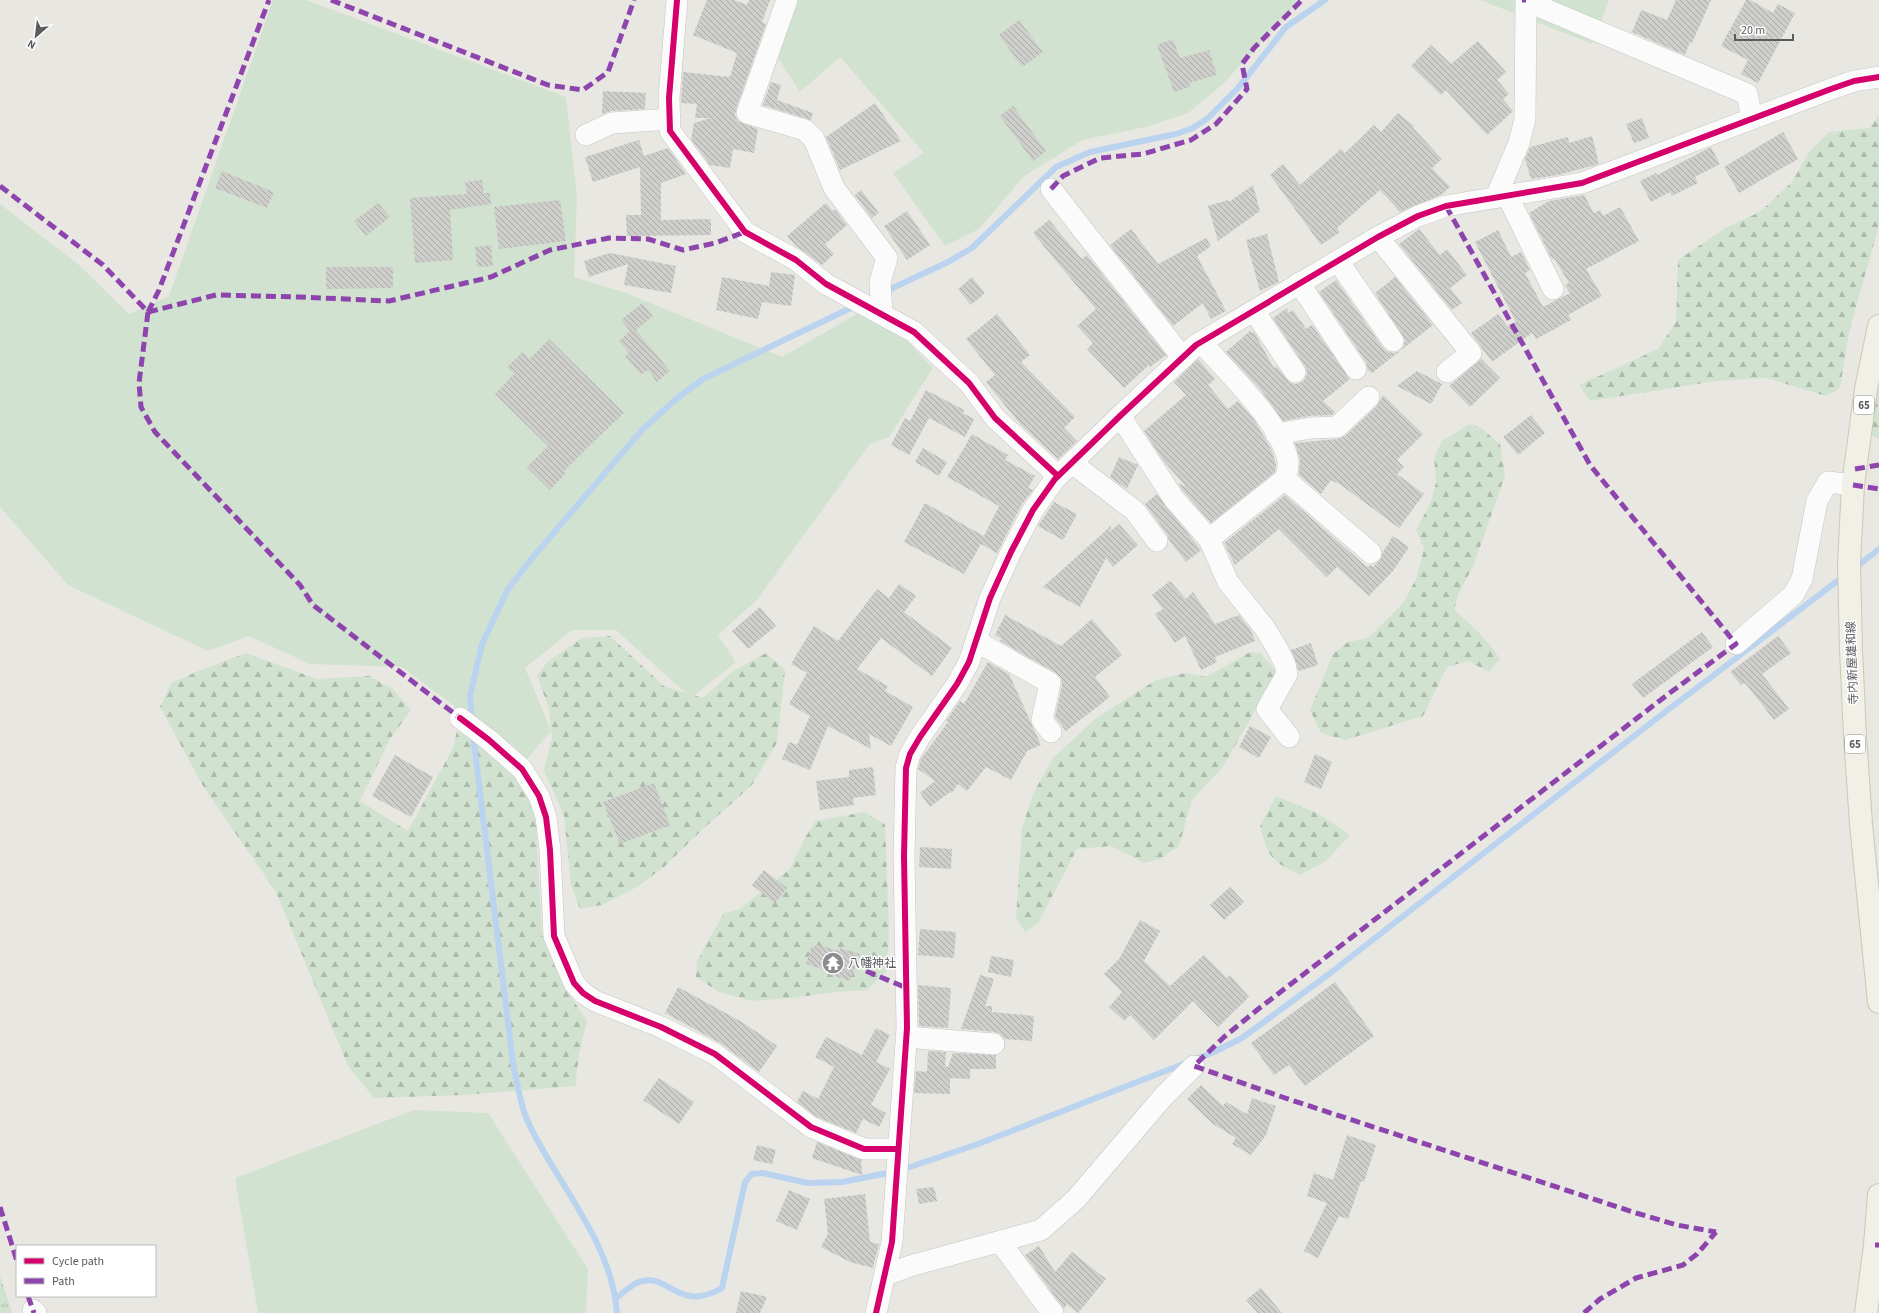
<svg xmlns="http://www.w3.org/2000/svg" width="1879" height="1313" font-family="'Source Sans 3','Noto Sans JP',sans-serif">
	<style>
		.grass { fill: url(#grass-tufts) }
		.forest { fill: url(#forest-firs) }
		.green { fill: #d1e3d0 }
		.lines { fill: none; stroke-linecap: round; stroke-linejoin: round }
		.stream { stroke: #bad3ef; stroke-width: 6 }
		.building { fill: url(#building-back-hatch) }
		.street-casing { stroke: #c5c5c4; stroke-width: 22 }
		.primary-casing { stroke: #cdc8b3; stroke-width: 24 }
		.street { stroke: #fcfbfb; stroke-width: 21 }
		.primary { stroke: #f0f0e6; stroke-width: 22 }
		.quiet { stroke: #8e44ad; stroke-width: 5; stroke-dasharray: 10 5; stroke-linecap: butt }
		.cycleway-casing { stroke: #fff; stroke-width: 8 }
		.cycleway { stroke: #d6006c; stroke-width: 6 }
		.labels { text-anchor: middle; stroke-width: 3; stroke-linejoin: round; paint-order: stroke }
		.shield { fill: #fff; stroke: #8b8c8f; stroke-width: 1 }
		.shield-label { font-size: 11px; font-weight: bold; fill: #595b5f }
		.street-label { font-size: 12px; fill: #595b5f; stroke: #fff }
		.poi-label { font-size: 12px; fill: #595b5f; stroke: #fff; text-anchor: start }
	</style>
	<defs>
		<pattern id="grass-tufts" width="24" height="20" patternUnits="userSpaceOnUse"><rect width="24" height="20" fill="#d1e3d0"/><path d="M3 7l-1-3M5 7V3M7 7l1-3M15 17l-1-3M17 17v-4M19 17l1-3" fill="none" stroke="#adbbac"/></pattern>
		<pattern id="forest-firs" width="22" height="20" patternUnits="userSpaceOnUse"><rect width="22" height="20" fill="#d1e3d0"/><path d="M5 1l3.5 6h-7zM16 11l3.5 6h-7z" fill="#adbbac"/></pattern>
		<pattern id="building-back-hatch" width="6" height="6" patternUnits="userSpaceOnUse"><rect width="6" height="6" fill="#cececb"/><path d="M-1 5l2 2M0 0l6 6M5-1l2 2" fill="none" stroke="#aaaaa8"/></pattern>
	</defs>
	<rect width="100%" height="100%" fill="#e8e7e2"/>
	<polygon class="grass" points="0,1276 12,1313 0,1313"/>
	<g class="forest">
		<polygon points="1879,115 1879,225 1849,332 1840,388 1826,396 1766,378 1716,381 1590,401 1579,385 1658,349 1676,322 1678,260 1727,227 1760,212 1792,182 1809,152 1829,132 1870,128"/>
		<polygon points="1879,381 1879,439 1869,434"/>
		<path d="M1470 424 1481 428 1500 444 1505 476 1474 564 1458 595 1454 610C1473 626 1486 638 1500 659L1489 672 1468 661 1447 667 1423 716 1345 740 1321 733 1310 710 1333 654 1348 642 1368 638 1403 603 1416 579 1424 549 1416 530 1430 504 1436 483 1434 457 1442 441Z"/>
		<polygon points="610,636 665,687 703,698 733,671 766,653 785,670 777,743 752,785 704,828 664,867 635,888 602,905 580,909 571,885 564,816 544,770 552,738 549,708 537,676 547,662 582,638"/>
		<polygon points="1250,652 1260,653 1277,672 1223,767 1192,800 1179,846 1160,859 1144,863 1111,846 1077,849 1038,923 1025,932 1016,918 1022,828 1033,794 1053,758 1095,719 1156,680 1185,673 1206,677"/>
		<polygon points="246,653 317,679 369,676 393,689 411,710 390,739 360,801 408,831 453,748 457,731 486,748 518,774 535,805 542,935 562,983 587,1021 579,1055 575,1086 463,1095 374,1098 348,1066 276,892 203,786 160,707 171,683 196,672"/>
		<path d="M1276 796 1319 814 1350 835 1326 861 1300 875C1270 860 1269 858 1260 826Z"/>
		<polygon points="864,812 885,824 889,930 887,971 867,990 834,992 793,998 752,1001 719,992 696,977 697,961 724,913 738,910 790,869 806,836 816,821"/>
	</g>
	<g class="green">
		<polygon points="273,0 306,0 566,97 577,197 574,277 626,293 782,357 862,311 908,342 933,368 889,437 870,444 756,601 718,635 736,662 691,698 616,630 572,630 525,668 551,731 526,760 402,667 310,664 249,636 208,651 68,585 0,507 0,204 79,265 129,314 169,296"/>
		<polygon points="792,0 1300,0 1222,85 1188,113 1146,127 1082,140 1023,177 979,229 945,246 893,173 924,153 840,57 800,92 775,53"/>
		<polygon points="1480,0 1609,0 1592,44"/>
		<polygon points="414,1110 488,1113 588,1269 586,1313 258,1313 235,1178"/>
	</g>
	<g class="lines">
		<g class="stream">
			<polyline points="884,292 948,262 972,248 1056,167 1090,152 1176,134 1193,128 1208,118 1238,88 1286,27 1325,0"/>
			<polyline points="1855,568 1879,549"/>
			<polyline points="472,720 470,696 482,644 508,589 533,557 643,429 675,400 703,379 855,306"/>
			<path d="M473 735 513 1063C517 1083 520 1104 528 1122 557 1184 612 1242 617 1313"/>
			<path d="M616 1298C623 1293 634 1282 642 1281 669 1274 679 1313 722 1288L745 1182 752 1174 763 1173 808 1183 842 1182 898 1171 978 1144 1214 1052 1242 1038 1329 974 1652 722 1844 576"/>
		</g>
	</g>
	<g class="building">
		<polygon points="707,0 734,0 747,5 749,0 770,0 762,22 766,24 736,109 735,116 738,121 758,129 754,153 733,149 730,168 710,165 691,139 694,123 710,118 695,118 697,104 681,103 683,72 730,77 737,53 693,35"/>
		<polygon points="1676,0 1711,0 1692,43 1690,42 1685,55 1632,32 1641,10 1667,20"/>
		<polygon points="1746,0 1750,0 1773,13 1778,4 1795,13 1758,83 1741,74 1748,60 1721,46"/>
		<polygon points="1019,20 1043,52 1022,67 999,35"/>
		<polygon points="1173,39 1180,58 1209,50 1217,75 1189,83 1190,87 1174,92 1157,45"/>
		<polygon points="1478,41 1506,72 1497,80 1509,94 1503,99 1513,111 1487,135 1446,90 1441,95 1411,66 1431,45 1451,64"/>
		<polygon points="771,82 781,85 777,100 813,113 811,120 763,105"/>
		<polygon points="603,91 646,93 645,109 611,111 602,114"/>
		<polygon points="875,103 901,141 840,170 826,137"/>
		<polygon points="1013,106 1046,151 1033,161 1000,116"/>
		<polygon points="1398,113 1414,126 1413,128 1442,159 1432,168 1450,187 1441,195 1400,212 1380,190 1337,228 1340,232 1321,245 1270,175 1283,164 1300,185 1341,149 1345,153 1374,125 1381,132"/>
		<polygon points="1642,118 1649,138 1634,143 1626,124"/>
		<polygon points="1783,132 1798,159 1739,193 1724,167"/>
		<polygon points="1592,136 1599,164 1558,175 1531,179 1525,159 1530,147 1568,137 1569,143"/>
		<polygon points="639,140 644,156 668,148 686,174 661,183 661,220 711,219 711,235 627,236 626,215 641,215 640,167 593,182 585,157"/>
		<polygon points="1711,147 1720,164 1695,177 1698,183 1672,196 1670,192 1651,202 1640,181 1656,173 1657,175"/>
		<polygon points="222,171 274,192 267,208 215,188"/>
		<polygon points="482,180 484,193 490,193 491,204 450,210 453,260 415,263 410,198 467,194 465,182"/>
		<polygon points="1253,185 1260,211 1218,241 1208,206 1228,200 1229,202"/>
		<polygon points="861,190 879,213 872,218 855,195"/>
		<polygon points="1584,195 1594,213 1600,210 1603,216 1620,207 1639,241 1586,269 1602,296 1568,315 1571,320 1536,339 1532,333 1492,362 1471,333 1498,314 1508,327 1516,322 1475,242 1498,230 1511,257 1521,252 1530,270 1525,273 1543,307 1570,293 1565,285 1569,283 1554,258 1552,259 1529,213 1549,201"/>
		<polygon points="560,200 566,241 499,249 494,207"/>
		<polygon points="378,203 390,217 366,236 354,221"/>
		<polygon points="826,203 833,211 835,210 847,225 825,244 834,254 822,265 796,246 787,236"/>
		<polygon points="907,211 930,245 907,260 884,226"/>
		<polygon points="1049,220 1082,259 1087,255 1166,355 1150,367 1149,365 1124,388 1087,349 1093,343 1077,326 1096,309 1033,233"/>
		<polygon points="1131,229 1158,264 1206,238 1211,246 1197,256 1226,311 1211,319 1203,303 1173,326 1110,245"/>
		<polygon points="1419,229 1440,255 1447,249 1467,275 1450,288 1462,303 1452,310 1399,244"/>
		<polygon points="1267,234 1279,282 1260,291 1246,240"/>
		<polygon points="491,245 493,266 477,267 475,247"/>
		<polygon points="610,253 676,266 671,293 624,285 628,264 589,277 584,261"/>
		<polygon points="326,267 393,267 393,288 326,289"/>
		<polygon points="771,272 795,275 791,306 762,302 758,319 716,310 722,277 769,286"/>
		<polygon points="972,277 985,293 971,305 958,289"/>
		<polygon points="1395,277 1433,325 1372,373 1368,370 1366,362 1319,292 1336,280 1383,348 1388,352 1394,353 1400,351 1404,346 1405,340 1375,293"/>
		<polygon points="642,303 653,316 636,330 670,371 657,382 648,370 641,375 625,356 629,353 619,341 630,331 621,320"/>
		<polygon points="1287,308 1288,313 1293,310 1306,329 1312,325 1350,379 1323,401 1335,412 1332,415 1309,416 1283,421 1261,390 1226,352 1250,331 1252,333 1254,332 1274,368 1277,367 1290,383 1296,384 1302,382 1306,377 1307,372 1305,366 1273,318"/>
		<polygon points="997,314 1030,355 1021,362 1075,417 1064,428 1077,441 1058,459 1020,424 986,382 995,375 966,339"/>
		<polygon points="549,339 624,413 584,451 564,471 566,473 550,490 527,467 548,446 495,394 514,374 507,367 523,352 530,359"/>
		<polygon points="1198,359 1215,379 1208,385 1228,409 1238,401 1255,421 1272,451 1276,464 1275,472 1211,523 1184,492 1178,483 1186,487 1162,459 1144,431 1186,395 1174,382"/>
		<polygon points="1481,359 1500,378 1470,407 1449,386"/>
		<polygon points="1417,371 1442,384 1431,404 1397,386"/>
		<polygon points="926,390 964,410 963,413 974,419 965,437 929,418 909,455 891,445 905,418 910,421"/>
		<polygon points="1383,395 1423,434 1397,460 1404,467 1397,474 1424,494 1399,528 1337,482 1336,483 1331,480 1321,494 1299,475 1300,460 1295,443 1337,439 1345,436 1377,406"/>
		<polygon points="1531,415 1545,433 1518,455 1503,437"/>
		<polygon points="972,434 1008,455 1005,460 1035,476 1028,488 1033,490 1022,504 997,553 981,544 964,574 904,542 925,503 984,536 999,506 947,477"/>
		<polygon points="923,448 947,462 939,476 915,462"/>
		<polygon points="1119,457 1138,465 1127,489 1110,477"/>
		<polygon points="1157,494 1201,550 1186,562 1169,540 1167,534 1145,504"/>
		<polygon points="1285,495 1367,567 1371,565 1373,567 1380,560 1383,552 1393,536 1409,547 1393,571 1369,596 1337,567 1327,577 1279,529 1235,565 1224,543"/>
		<polygon points="1054,502 1077,514 1063,540 1038,526"/>
		<polygon points="1119,524 1138,545 1113,567 1106,558 1080,607 1043,587 1112,525 1109,532"/>
		<polygon points="1170,581 1186,599 1193,592 1215,624 1239,615 1251,630 1255,641 1215,657 1217,662 1201,670 1185,636 1175,643 1155,614 1163,609 1152,595"/>
		<polygon points="899,584 916,596 904,612 952,648 932,676 881,638 857,669 888,686 885,691 913,707 891,746 869,734 871,749 828,726 810,770 782,759 789,742 797,745 810,716 789,704 807,673 791,664 814,626 838,641 877,589 889,598"/>
		<polygon points="760,607 776,626 748,649 732,631"/>
		<polygon points="1005,615 1061,646 1092,619 1122,655 1095,677 1110,697 1066,731 1055,717 1062,686 1061,678 1056,673 1000,641 1002,639 995,635"/>
		<polygon points="1702,632 1713,647 1643,698 1632,684"/>
		<polygon points="1778,636 1791,653 1762,674 1789,709 1774,720 1745,683 1741,685 1730,672"/>
		<polygon points="1311,643 1318,665 1299,671 1291,650"/>
		<polygon points="988,662 1009,674 1041,745 1027,751 1011,780 986,767 967,791 958,784 952,793 950,792 930,807 920,793 935,781 918,769 921,759 948,722 946,721 960,701 964,704"/>
		<polygon points="1250,726 1271,737 1259,758 1239,747"/>
		<polygon points="1315,754 1332,762 1321,789 1304,782"/>
		<polygon points="395,755 433,777 411,817 372,796"/>
		<polygon points="873,767 876,795 853,798 854,805 820,810 816,781 849,777 849,770"/>
		<polygon points="654,783 670,825 620,844 603,802"/>
		<polygon points="920,847 952,849 951,869 919,867"/>
		<polygon points="764,870 787,888 775,903 752,885"/>
		<polygon points="1230,887 1244,902 1224,920 1210,905"/>
		<polygon points="1140,920 1160,931 1144,961 1170,986 1204,955 1227,978 1230,975 1249,997 1218,1027 1193,1001 1154,1040 1130,1015 1124,1021 1109,1007 1122,992 1104,974 1119,959"/>
		<polygon points="920,929 956,932 954,958 918,955"/>
		<polygon points="816,944 839,951 840,948 860,954 850,981 831,975 832,972 806,964 812,946 815,947"/>
		<polygon points="991,956 1014,960 1011,977 988,972"/>
		<polygon points="980,975 994,979 985,1006 992,1006 992,1012 1034,1016 1032,1041 1005,1039 1000,1034 995,1032 961,1029"/>
		<polygon points="1335,982 1374,1036 1305,1086 1289,1065 1274,1075 1251,1043"/>
		<polygon points="918,985 951,988 948,1028 919,1026"/>
		<polygon points="678,987 742,1022 777,1046 759,1072 722,1044 665,1013"/>
		<polygon points="876,1028 890,1035 876,1062 890,1069 871,1105 886,1113 879,1127 863,1119 856,1133 817,1117 797,1102 803,1091 818,1099 834,1067 815,1057 826,1037 862,1055"/>
		<polygon points="928,1051 946,1052 945,1066 948,1067 953,1053 996,1055 996,1069 970,1069 970,1079 950,1078 950,1094 914,1093 916,1071 927,1072"/>
		<polygon points="659,1078 694,1102 679,1124 643,1100"/>
		<polygon points="1201,1085 1223,1106 1226,1102 1247,1114 1252,1098 1276,1106 1266,1135 1251,1155 1232,1144 1236,1138 1213,1124 1187,1099"/>
		<polygon points="1347,1135 1376,1145 1364,1182 1361,1181 1348,1219 1339,1216 1318,1258 1304,1251 1327,1203 1307,1196 1314,1173 1333,1180"/>
		<polygon points="817,1142 861,1160 862,1175 812,1158"/>
		<polygon points="757,1145 776,1150 772,1164 753,1160"/>
		<polygon points="934,1187 937,1201 919,1204 916,1189"/>
		<polygon points="789,1190 810,1199 797,1230 776,1221"/>
		<polygon points="865,1194 870,1242 879,1244 873,1268 850,1262 821,1247 828,1234 824,1199"/>
		<polygon points="1039,1246 1055,1272 1072,1252 1106,1279 1078,1313 1067,1304 1064,1309 1025,1255"/>
		<polygon points="1261,1288 1282,1313 1258,1313 1246,1300"/>
		<polygon points="741,1291 767,1297 760,1313 736,1313"/>
	</g>
	<g class="lines">
		<g class="street-casing">
			<g id="street">
				<polyline points="677,0 669,98 670,131 745,232 796,260 826,284 914,332 969,383 995,418 1058,476"/>
				<polyline points="787,0 747,113 805,130 814,139 834,188 887,258 880,282 882,313"/>
				<polyline points="586,135 612,123 670,119"/>
				<polyline points="1051,189 1183,358"/>
				<polyline points="1507,195 1553,289"/>
				<polyline points="1496,197 1519,143 1525,119 1526,1 1747,94 1752,118"/>
				<polyline points="1378,237 1471,353 1447,372"/>
				<polyline points="1338,261 1393,341"/>
				<polyline points="1299,283 1356,369"/>
				<polyline points="1254,311 1295,372"/>
				<path d="M1201 342C1227 372 1281 422 1288 461 1289 468 1287 472 1285 479L1209 539"/>
				<polyline points="1120,416 1174,499 1209,539 1228,582 1264,627 1277,648 1285,664 1287,674 1267,709 1289,737"/>
				<polyline points="1276,434 1311,428 1337,427 1369,397"/>
				<polyline points="1072,463 1135,511 1157,541"/>
				<polyline points="1285,479 1371,553"/>
				<polyline points="976,641 1050,683 1042,720 1051,732"/>
				<polyline points="1736,644 1793,595 1802,579 1817,501 1828,482 1853,485"/>
				<polyline points="460,718 489,740 522,769 539,796 546,817 550,850 554,936 574,983 583,993 595,1001 661,1027 715,1054 811,1127 864,1149 898,1149"/>
				<polyline points="906,1037 994,1044"/>
				<path d="M1000 1242C1018 1265 1034 1290 1053 1313"/>
				<polyline points="886,1275 910,1266 1041,1230 1076,1199 1163,1097 1194,1066"/>
				<polyline points="33,1310 36,1313"/>
				<polyline points="876,1313 892,1242 907,1028 904,856 906,768 910,754 920,737 957,684 969,662 990,598 1011,552 1033,510 1055,479 1120,416 1196,345 1378,237 1418,216 1446,206 1582,183 1831,89 1854,81 1879,77"/>
			</g>
		</g>
		<g class="primary-casing">
			<g id="primary">
				<polyline points="1879,326 1866,389 1853,485 1849,564 1851,650 1855,736 1861,824 1879,1002"/>
				<polyline points="1866,1313 1875,1245 1879,1195"/>
			</g>
		</g>
		<use href="#street" class="street"/>
		<use href="#primary" class="primary"/>
		<g class="quiet">
			<polyline points="331,0 548,85 583,90 608,72 634,0"/>
			<polyline points="1522,0 1526,0"/>
			<polyline points="0,186 103,265 148,312 139,383 141,407 155,432 300,585 313,605 460,718"/>
			<polyline points="1051,189 1063,176 1100,158 1143,154 1191,140 1216,124 1247,89 1242,64 1254,48 1302,0"/>
			<polyline points="1446,206 1590,465 1736,644 1671,692 1257,1010 1224,1037 1194,1066 1285,1098 1636,1213 1677,1225 1716,1232"/>
			<polyline points="148,312 216,295 300,297 389,301 491,277 550,250 609,238 648,239 683,250 715,243 745,232"/>
			<polyline points="148,312 159,290 269,0"/>
			<polyline points="1855,469 1879,465"/>
			<polyline points="1853,485 1879,489"/>
			<polyline points="866,971 907,988"/>
			<polyline points="0,1207 17,1261"/>
			<polyline points="1875,1245 1879,1245"/>
			<polyline points="28,1296 34,1313"/>
			<polyline points="1584,1313 1600,1299 1636,1278 1683,1265 1697,1254 1716,1232"/>
		</g>
		<g class="cycleway-casing">
			<g id="cycleway">
				<polyline points="677,0 669,98 670,131 745,232 796,260 826,284 914,332 969,383 995,418 1058,476"/>
				<polyline points="460,718 489,740 522,769 539,796 546,817 550,850 554,936 574,983 583,993 595,1001 661,1027 715,1054 811,1127 864,1149 898,1149"/>
				<polyline points="876,1313 892,1242 907,1028 904,856 906,768 910,754 920,737 957,684 969,662 990,598 1011,552 1033,510 1055,479 1120,416 1196,345 1378,237 1418,216 1446,206 1582,183 1831,89 1854,81 1879,77"/>
			</g>
		</g>
		<use href="#cycleway" class="cycleway"/>
	</g>
	<defs>
		<g id="temple-disc" transform="scale(1.15)"><circle r="9.5" fill="#8b8c8d" stroke="#fff"/><path d="M0-6L5-2H3V0L6.5 2.5H4V6H1.5V3h-3V6H-4V2.5H-6.5L-3 0V-2H-5Z" fill="#fff"/></g>
	</defs>
	<g fill-rule="evenodd">
		<use href="#temple-disc" x="833" y="963"/>
	</g>
	<g class="labels">
		<g class="shield">
			<rect x="1854" y="396" width="20" height="18" rx="3"/>
			<rect x="1845" y="735" width="20" height="18" rx="3"/>
		</g>
		<g class="shield-label">
			<text x="1864" y="409">65</text>
			<text x="1855" y="748">65</text>
		</g>
		<g class="street-label">
			<text transform="translate(1852 663) rotate(-92)" y="4">寺内新屋雄和線</text>
		</g>
		<g class="poi-label">
			<text x="848" y="967">八幡神社</text>
		</g>
	</g>
	<rect x="16" y="1245" width="140" height="52" fill="#ffffff" stroke="#bdbdbf"/>
	<rect x="24" y="1258" width="20" height="6" fill="#d6006c" stroke="#bdbdbf"/>
	<text x="52" y="1265" font-size="12" fill="#595b5f">Cycle path</text>
	<rect x="24" y="1278" width="20" height="6" fill="#8e44ad" stroke="#bdbdbf"/>
	<text x="52" y="1285" font-size="12" fill="#595b5f">Path</text>
	<g transform="translate(36 36) rotate(208)" stroke="#ffffff" stroke-width="3" paint-order="stroke">
	<path d="M0-3L7 15L0 10L-7 15Z" fill="#595b5f"/>
	<text y="-6" font-size="11" font-weight="bold" text-anchor="middle" fill="#595b5f">N</text>
	</g>
	<path d="M1735 34v6h58v-6" fill="none" stroke="#595b5f" stroke-width="2"/>
	<text x="1741" y="34" font-size="12" fill="#595b5f" stroke="#ffffff" stroke-width="3" paint-order="stroke">20 m</text>
</svg>
